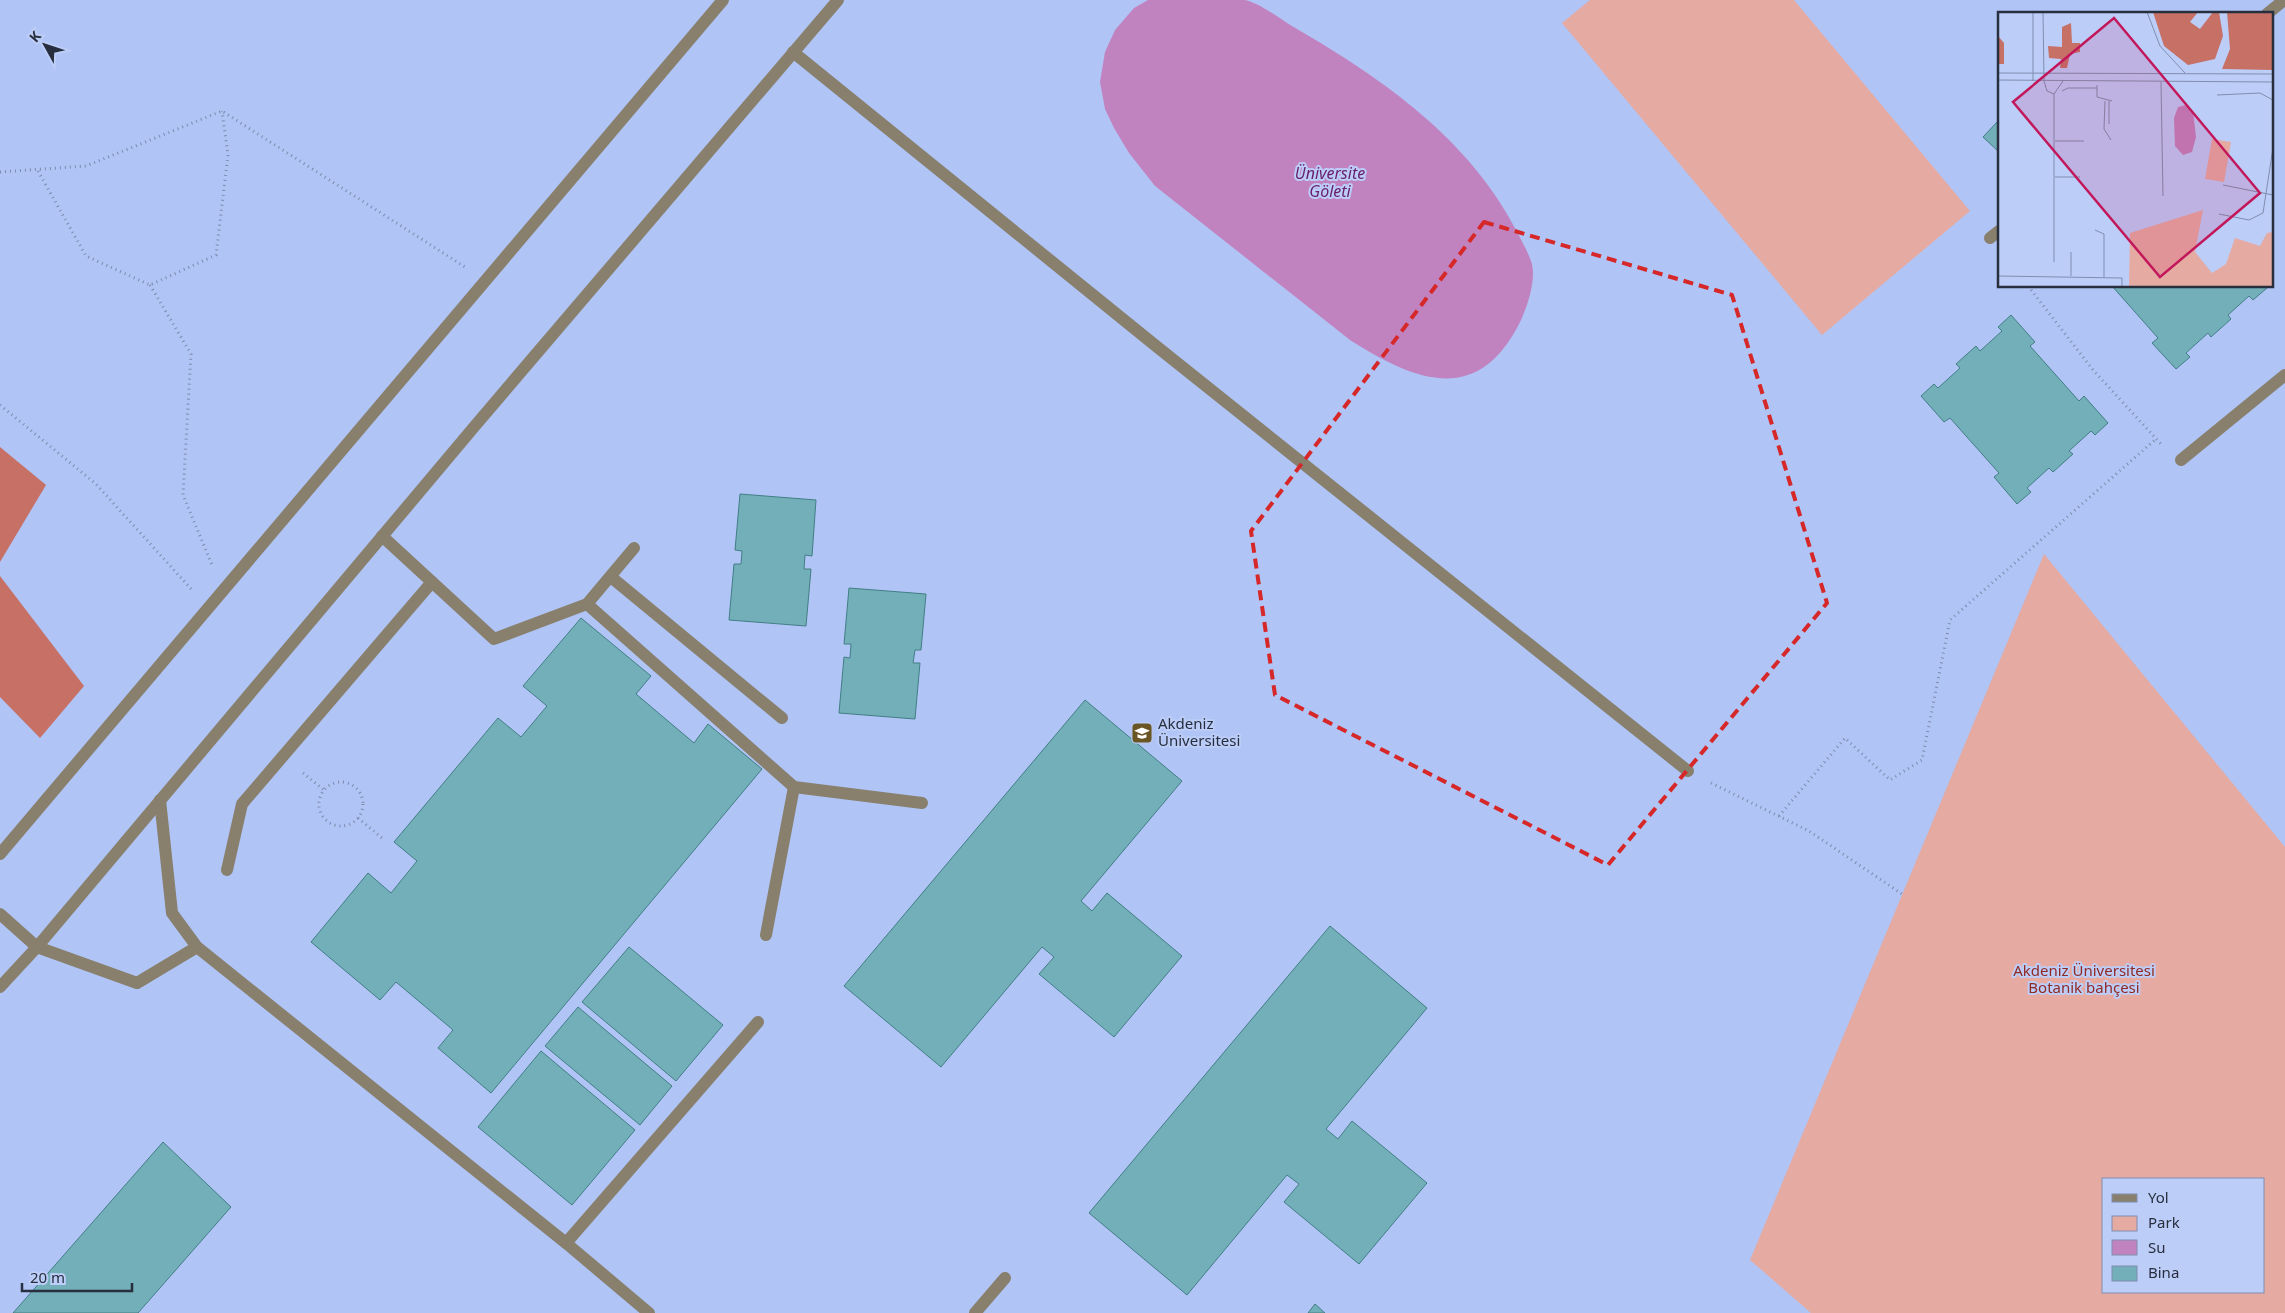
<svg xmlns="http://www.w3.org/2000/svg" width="2285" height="1313" font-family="'Noto Sans',sans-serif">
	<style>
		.built { fill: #b0c4f6; fill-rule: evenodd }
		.green { fill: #e5aaa2; fill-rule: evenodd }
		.forest { fill: #c67066 }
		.water { fill: #c183bf }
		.building { fill: #73afb8; stroke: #427e86 }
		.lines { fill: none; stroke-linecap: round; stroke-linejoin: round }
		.path { stroke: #7e8bab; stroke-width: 3; stroke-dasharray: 1 4; stroke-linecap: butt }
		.minor { stroke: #88806d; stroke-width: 12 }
		.marked { fill: none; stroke: #d62828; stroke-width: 4; stroke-dasharray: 10 6; stroke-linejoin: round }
		.labels { text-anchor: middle; stroke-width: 4; stroke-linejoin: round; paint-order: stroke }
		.poi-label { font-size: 15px; fill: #272e3e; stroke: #bccdf8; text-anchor: start }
		.park-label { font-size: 15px; fill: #912923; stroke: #bccdf8 }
		.water-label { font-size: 16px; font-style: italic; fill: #681e68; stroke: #bccdf8 }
		.inset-road { fill: none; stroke: #808dae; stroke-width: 1 }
		.view { fill: #c2185b; fill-opacity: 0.15; stroke: #c2185b; stroke-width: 2.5 }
		.inset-edge { fill: none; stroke: #272e3e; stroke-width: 2.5 }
	</style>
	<rect width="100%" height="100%" fill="#bccdf8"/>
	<path class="built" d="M0 0H2285V1313H0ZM1999 14H2271V286H1999ZM2104 1179H2264V1292H2104Z"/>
	<g class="green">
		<polygon points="1590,0 1794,0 1970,211 1822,335 1562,23"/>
		<path d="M2044 554 2285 847V1313H1811L1750 1260ZM2104 1179H2264V1292H2104Z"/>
	</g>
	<g class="forest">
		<polygon points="0,447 46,485 0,562"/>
		<polygon points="0,576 84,686 40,738 0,697"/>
	</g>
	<path class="water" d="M1148 0C1170 0 1192 0 1213 0 1223 0 1234 0 1244 0 1259 2 1283 21 1297 29 1383 79 1469 139 1516 230 1521 240 1527 250 1531 261 1537 278 1528 304 1521 320 1479 407 1416 382 1350 340L1155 186 1129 153 1114 128 1105 109 1100 82 1105 52 1115 30 1134 8Z"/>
	<g class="building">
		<polygon points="1999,120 1999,152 1983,137"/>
		<polygon points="2112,286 2265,286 2267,288 2253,300 2249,296 2228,315 2231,319 2211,337 2208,333 2186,353 2190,357 2176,369 2152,343 2158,338"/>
		<polygon points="2011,315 2035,342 2030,346 2079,401 2084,396 2108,423 2095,435 2091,431 2069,451 2073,454 2053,472 2049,468 2027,488 2031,492 2017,504 1994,477 1999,473 1950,418 1944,422 1921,396 1934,384 1938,388 1960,368 1956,364 1976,346 1980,351 2002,331 1998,327"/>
		<polygon points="740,494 816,500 812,556 805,555 804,569 811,569 806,626 729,620 734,564 741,564 742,551 735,550"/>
		<polygon points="849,588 926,594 921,650 915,650 913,663 920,663 915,719 839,713 844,657 850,658 851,644 844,644"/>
		<polygon points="581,618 651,676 636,694 694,743 708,724 762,769 491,1093 438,1048 453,1030 396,982 380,1000 311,942 368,873 391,893 417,861 394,842 498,718 521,737 547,706 523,686"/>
		<polygon points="1085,700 1182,781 1081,901 1092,911 1107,893 1182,956 1114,1037 1039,974 1054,957 1042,947 941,1067 844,986"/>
		<polygon points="1330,926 1427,1008 1326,1129 1338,1139 1352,1121 1427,1183 1359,1264 1284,1202 1299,1184 1287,1175 1187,1295 1089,1213"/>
		<polygon points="629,947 723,1025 676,1081 582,1002"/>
		<polygon points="578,1007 672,1086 640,1125 545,1046"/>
		<polygon points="541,1051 635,1130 572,1205 478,1127"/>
		<polygon points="163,1142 231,1207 138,1313 13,1313"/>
		<polygon points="1315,1304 1325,1313 1308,1313"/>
	</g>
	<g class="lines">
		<g class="path">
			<polyline points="38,171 86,256 150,285 216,255 228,155 222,111"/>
			<polyline points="0,172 86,166 222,111 465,267"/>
			<polyline points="150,285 191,354 183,495 212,565"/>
			<polyline points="2028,286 2093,370 2161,444"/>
			<polyline points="0,405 96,484 192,590"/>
			<polyline points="303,773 324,790"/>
			<circle cx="341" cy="804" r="22"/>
			<polyline points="1711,783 1809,831 1902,894"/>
			<polyline points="1779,816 1845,738 1890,780 1922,760 1950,620 2156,439"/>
			<polyline points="358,818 382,838"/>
		</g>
		<g class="minor">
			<polyline points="2267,14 2284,0"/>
			<polyline points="793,52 1156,346 1688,771"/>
			<polyline points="1990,238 1999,231"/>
			<polyline points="2181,460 2285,375"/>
			<polyline points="382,536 494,639 587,604 634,548"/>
			<polyline points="611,577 782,718"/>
			<polyline points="587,604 794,787 922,803"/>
			<polyline points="160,800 172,913 197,947 566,1243 649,1313"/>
			<polyline points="0,854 723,0"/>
			<polyline points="227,870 242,804 432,582"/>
			<polyline points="0,914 37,947 137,983 197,947"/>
			<polyline points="766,935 794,787"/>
			<polyline points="0,987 37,947 474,427 838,0"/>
			<polyline points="566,1243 758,1022"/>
			<polyline points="975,1313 1005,1278"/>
		</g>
	</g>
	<path class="marked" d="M1484 222 1732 295 1827 603 1608 865 1275 695 1251 531Z"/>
	<defs>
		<g id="university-square" transform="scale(1.125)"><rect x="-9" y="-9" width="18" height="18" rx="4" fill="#6a5625" stroke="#bccdf8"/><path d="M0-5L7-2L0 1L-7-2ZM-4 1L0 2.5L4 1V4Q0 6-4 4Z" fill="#fff"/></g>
	</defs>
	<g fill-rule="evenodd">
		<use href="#university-square" x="1142" y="733"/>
	</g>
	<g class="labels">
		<g class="poi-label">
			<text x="1158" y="729">Akdeniz<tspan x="1158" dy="17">Üniversitesi</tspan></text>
		</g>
		<g class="park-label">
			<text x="2084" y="976">Akdeniz Üniversitesi<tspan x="2084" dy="17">Botanik bahçesi</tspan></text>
		</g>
		<g class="water-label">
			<text x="1330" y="179">Üniversite<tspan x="1330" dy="18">Göleti</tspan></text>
		</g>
	</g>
	<g transform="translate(1998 12)">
		<rect width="275" height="275" fill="#bccdf8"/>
		<path d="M214 127 233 130 226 170 207 167ZM205 198 197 240 214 261 228 252 237 226 262 234 269 221 275 220V275H131L132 221Z" fill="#e5aaa2"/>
		<path d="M155 0H200L192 10 202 17 215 0H221L225 24 217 47 190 53 166 34ZM229 0H275V58L224 57 232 37ZM73 11 74 31H82V40L72 42 69 56H62L63 47 51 46 50 34 64 35V15ZM0 24 6 31V52H0Z" fill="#c67066"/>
		<path d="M188 93 195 100 198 125 194 140 185 143 177 134 176 106 180 95Z" fill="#c183bf"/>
		<path class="inset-road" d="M45 0 46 69 49 79 56 82M149 0 162 34 187 61M0 61 275 62M0 68 275 70M35 69V0M163 70 165 184M99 73V85L114 89M64 79 70 76H99M219 83 262 81 275 88M107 89 106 117 113 128M111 89V112M57 129H86M57 165H82M225 173 275 183M221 202 251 208 265 201 275 136M97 218 106 222V265M73 240V264M56 250V82L65 69M0 264 124 266V275"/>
		<path class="view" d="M116 6 262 181 162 265 15 90Z"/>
		<rect width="275" height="275" class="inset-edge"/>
	</g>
	<rect x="2102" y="1178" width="162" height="115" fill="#bccdf8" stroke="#808dae"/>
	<rect x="2112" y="1194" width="25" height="8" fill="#88806d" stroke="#808dae"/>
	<text x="2148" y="1203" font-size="15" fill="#272e3e">Yol</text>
	<rect x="2112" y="1216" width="25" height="15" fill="#e5aaa2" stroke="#808dae"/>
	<text x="2148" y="1228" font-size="15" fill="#272e3e">Park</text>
	<rect x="2112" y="1240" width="25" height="15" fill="#c183bf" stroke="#808dae"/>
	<text x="2148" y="1253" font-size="15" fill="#272e3e">Su</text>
	<rect x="2112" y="1266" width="25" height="15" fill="#73afb8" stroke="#808dae"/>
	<text x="2148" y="1278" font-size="15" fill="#272e3e">Bina</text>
	<g transform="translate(45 45) rotate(310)" stroke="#bccdf8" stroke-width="4" paint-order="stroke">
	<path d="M0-4L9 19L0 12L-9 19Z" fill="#272e3e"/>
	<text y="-8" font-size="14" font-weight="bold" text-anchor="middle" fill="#272e3e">K</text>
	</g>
	<path d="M22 1283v8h110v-8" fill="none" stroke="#272e3e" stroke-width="2.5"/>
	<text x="30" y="1283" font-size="15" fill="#272e3e" stroke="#bccdf8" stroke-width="4" paint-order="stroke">20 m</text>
</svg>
